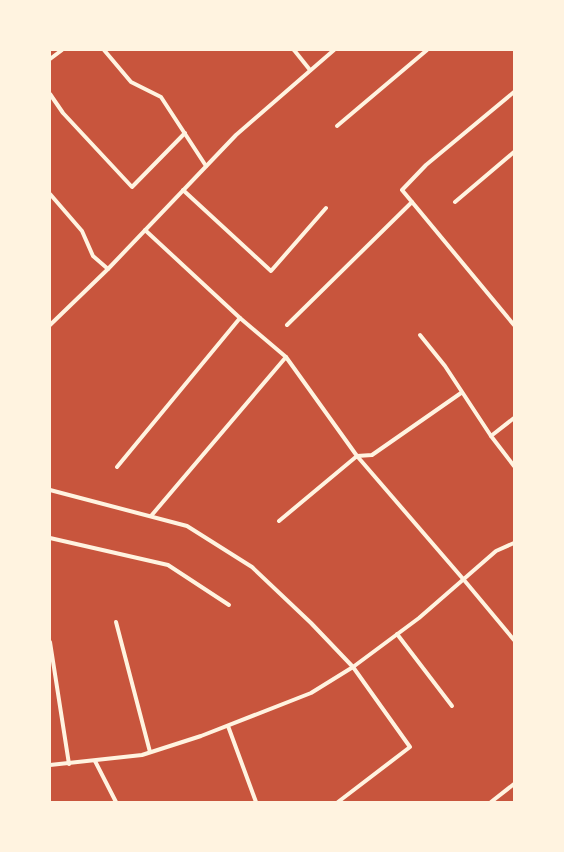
<svg xmlns="http://www.w3.org/2000/svg" width="564" height="852" font-family="'Fira Sans',sans-serif">
	<style>
		.lines { fill: none; stroke-linecap: round; stroke-linejoin: round }
		.minor { stroke: #fff3e0; stroke-width: 4 }
	</style>
	<rect width="100%" height="100%" fill="#c8553d"/>
	<g class="lines">
		<g class="minor">
			<polyline points="104,50 131,82 161,97 206,166"/>
			<polyline points="294,50 310,70"/>
			<polyline points="50,59 62,50"/>
			<polyline points="50,94 63,113 132,187 185,133"/>
			<polyline points="337,126 427,50"/>
			<polyline points="183,190 271,271 326,208"/>
			<polyline points="50,194 82,231 93,256 108,269"/>
			<polyline points="412,202 514,325"/>
			<polyline points="455,202 514,152"/>
			<polyline points="145,230 240,318"/>
			<polyline points="50,325 108,269 236,135 334,50"/>
			<polyline points="287,325 412,202 402,190 426,165 514,92"/>
			<polyline points="420,335 445,366 491,436"/>
			<polyline points="514,418 491,436 514,466"/>
			<polyline points="117,467 240,318 286,357"/>
			<polyline points="50,490 187,526 252,567 311,623 353,667 410,747 338,802"/>
			<polyline points="151,516 286,357 357,456 372,455 461,393"/>
			<polyline points="279,521 357,456 464,580 514,640"/>
			<polyline points="50,538 168,565 229,605"/>
			<polyline points="116,622 150,752"/>
			<polyline points="397,634 452,706"/>
			<polyline points="50,642 69,764"/>
			<polyline points="228,726 256,802"/>
			<polyline points="95,761 116,802"/>
			<polyline points="50,765 142,755 201,736 311,693 353,667 419,618 496,551 514,543"/>
			<polyline points="491,802 514,784"/>
		</g>
	</g>
	<rect width="564" height="852" fill="none" stroke="#fff3e0" stroke-width="102"/>
</svg>
